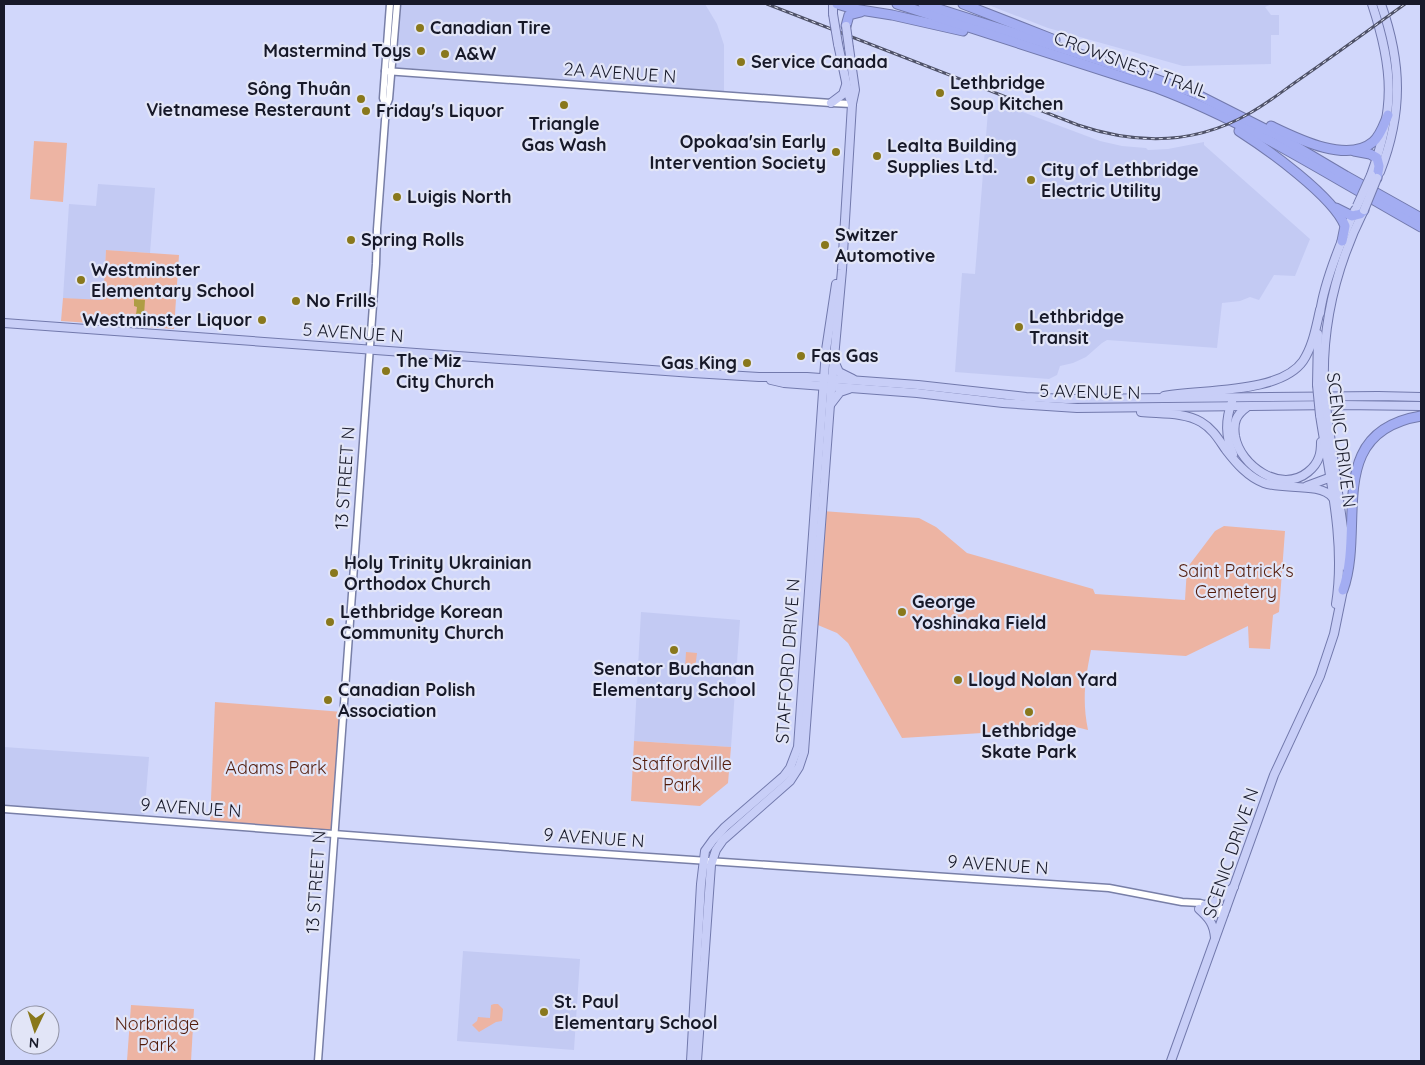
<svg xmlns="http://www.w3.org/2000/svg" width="1425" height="1065" font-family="Quicksand,sans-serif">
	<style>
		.built { fill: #c3caf3 }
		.green { fill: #edb4a3 }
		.water { fill: #af9d44 }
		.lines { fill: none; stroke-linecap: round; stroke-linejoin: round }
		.minor-casing { stroke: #787fa7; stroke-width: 9 }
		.major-casing { stroke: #7279ac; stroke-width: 10 }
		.highway-casing { stroke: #7279ac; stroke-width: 11 }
		.minor { stroke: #fff; stroke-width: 6 }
		.major { stroke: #c8cef7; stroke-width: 8 }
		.highway { stroke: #a3adf2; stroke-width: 9 }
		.rail-casing { stroke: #4f5268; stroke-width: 3 }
		.rail { stroke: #e2e5f7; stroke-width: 1; stroke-dasharray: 4; stroke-linecap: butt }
		.major-bridge-casing { stroke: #7279ac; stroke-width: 10; stroke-linecap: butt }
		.major-bridge { stroke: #c8cef7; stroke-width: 8 }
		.poi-dot { fill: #89781c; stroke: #e2e5f7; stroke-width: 2 }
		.labels { text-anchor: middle; stroke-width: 4.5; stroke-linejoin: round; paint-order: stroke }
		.poi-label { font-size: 18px; font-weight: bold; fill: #171929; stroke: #e2e5f7; text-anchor: start }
		.street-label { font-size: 18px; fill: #171929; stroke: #e2e5f7 }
		.park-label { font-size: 18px; fill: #521c0c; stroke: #e2e5f7 }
	</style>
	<rect width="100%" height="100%" fill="#d1d7fb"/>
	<g class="built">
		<polygon points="397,4 705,4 717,24 724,45 724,96 393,71"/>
		<polygon points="986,4 1272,4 1265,7 1271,15 1279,15 1279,35 1271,35 1271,64 1183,66 1048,28"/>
		<polygon points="992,110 1020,111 1100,141 1122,146 1146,148 1148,150 1168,149 1204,142 1204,145 1310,239 1295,276 1274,275 1259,300 1250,297 1240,301 1222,303 1217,348 1107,340 1102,343 1086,357 1073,363 1060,366 1057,375 1049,379 955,372 962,273 975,274 988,111"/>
		<polygon points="98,184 155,188 150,253 106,250 103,301 63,298 69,204 96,206"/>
		<polygon points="641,612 740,620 731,747 634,741"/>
		<polygon points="4,747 149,757 144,819 4,809"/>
		<polygon points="463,951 580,959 574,1050 457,1041"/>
	</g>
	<g class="green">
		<polygon points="34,141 67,143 63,202 30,199"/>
		<polygon points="106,250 179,255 174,329 61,321 63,298 103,300"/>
		<path d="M822 511 919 518 936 527 967 553 1093 589 1095 594 1185 600 1187 568 1215 531 1224 526 1285 531 1279 612 1273 615 1270 649 1249 648 1248 626 1186 656 1091 650C1085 680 1082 700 1088 730L1076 727 902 738 848 643 837 633 813 623Z"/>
		<polygon points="686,652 697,653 695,669 685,669"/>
		<polygon points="215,702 343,712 334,834 210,824"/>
		<polygon points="634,741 731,747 728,783 700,806 631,801"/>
		<polygon points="494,1004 498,1004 503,1009 502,1021 496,1022 479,1032 472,1025 477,1021 478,1017 490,1018 491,1005"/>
		<polygon points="131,1005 194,1009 191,1061 127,1061"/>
	</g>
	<polygon class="water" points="134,299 145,300 144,316 136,315 137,307 134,306"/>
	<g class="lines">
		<g class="minor-casing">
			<g id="minor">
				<polyline points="385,71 831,103 852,104"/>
				<polyline points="386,107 389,99 397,4"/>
				<polyline points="4,809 545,850 1109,888 1182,902 1200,903 1226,910"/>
				<polyline points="1199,909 1224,915"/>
				<polyline points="318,1061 376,264 377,229 386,107 383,98 390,4"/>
			</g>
		</g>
		<g class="major-casing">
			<g id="major">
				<polyline points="833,4 833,14"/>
				<polyline points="838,44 849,96 852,104"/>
				<polyline points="831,103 843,94 846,85"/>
				<path d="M1380 172C1403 113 1402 63 1381 4"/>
				<path d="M1371 175C1395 109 1394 70 1372 4"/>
				<path d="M1320 313C1324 282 1342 239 1355 210"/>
				<polyline points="4,323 693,373 759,377 807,377 918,385 1026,397 1066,399 1378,396 1421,397"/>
				<polyline points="835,363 839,372 853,379"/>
				<polyline points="771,380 784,383 917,393 1003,403 1077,408 1340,405 1421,406"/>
				<polyline points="1317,385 1318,334"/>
				<path d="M1324 385C1322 322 1336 266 1364 210"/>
				<path d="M1164 396C1202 389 1280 394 1303 361 1313 346 1316 327 1320 310"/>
				<path d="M1232 402C1225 420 1225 436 1233 454"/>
				<polyline points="830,405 840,392 849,389"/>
				<path d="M1247 407C1236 415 1233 422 1235 436 1240 466 1281 494 1308 472 1313 468 1317 463 1319 457 1321 452 1321 447 1321 442"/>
				<path d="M1141 412C1160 414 1184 412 1201 422 1213 429 1219 440 1226 450 1236 463 1248 477 1264 483 1283 490 1321 482 1333 498"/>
				<polyline points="1327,414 1343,528 1345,566"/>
				<path d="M1320 415C1329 475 1346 542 1336 604"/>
				<polyline points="1307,486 1334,476"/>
				<polyline points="1205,905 1216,901 1234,887"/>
				<path d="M1199 909C1209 918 1214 924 1215 938"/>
				<polyline points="691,1061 701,884 705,851 713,840 725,827 784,776 790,768 798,747 826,350 836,284"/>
				<polyline points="697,1061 711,865 716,850 723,840 790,781 799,767 804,752 831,391 842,270 852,104 855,90 849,48"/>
				<polyline points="1171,1061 1274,775 1320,676 1334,634 1344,585"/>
			</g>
		</g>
		<g class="highway-casing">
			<g id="highway">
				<polyline points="837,4 854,9 892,15 963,31"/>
				<path d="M897 4 1157 88C1250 123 1335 179 1421 227"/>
				<polyline points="923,4 1133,71 1194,93 1275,134 1346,176 1421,218"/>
				<polyline points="963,4 1055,40"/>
				<polyline points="846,26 849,15 861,12"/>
				<path d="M1271 126C1296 138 1347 164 1373 142 1381 135 1384 124 1388 115"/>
				<path d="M1239 131C1267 149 1333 196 1345 226L1342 241"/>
				<polyline points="1354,151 1370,154 1377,158 1379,166 1377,178"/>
				<polyline points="1336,208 1352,216 1360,214 1364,210"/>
				<path d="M1343 590C1366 526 1323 432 1421 416"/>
			</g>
		</g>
		<use href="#minor" class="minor"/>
		<use href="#major" class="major"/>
		<use href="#highway" class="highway"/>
		<g class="rail-casing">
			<path id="rail" d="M767 4 1078 125C1137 145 1195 145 1250 113 1268 103 1284 90 1300 79 1336 54 1370 29 1405 4"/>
		</g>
		<use href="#rail" class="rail"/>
		<g class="major-bridge-casing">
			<g id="major-bridge">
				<polyline points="833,14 838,44"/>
				<polyline points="846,26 849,48"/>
				<polyline points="1357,206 1371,175"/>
				<polyline points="1364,210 1377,178"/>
				<polyline points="1317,385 1320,415"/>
				<polyline points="1324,385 1327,414"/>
			</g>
		</g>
		<use href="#major-bridge" class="major-bridge"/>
	</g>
	<g class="poi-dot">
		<circle cx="420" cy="28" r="5"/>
		<circle cx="421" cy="51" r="5"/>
		<circle cx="445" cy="54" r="5"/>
		<circle cx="741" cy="62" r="5"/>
		<circle cx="940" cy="93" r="5"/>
		<circle cx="361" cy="99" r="5"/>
		<circle cx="564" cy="105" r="5"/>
		<circle cx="366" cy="111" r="5"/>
		<circle cx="836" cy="152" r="5"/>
		<circle cx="877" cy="156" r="5"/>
		<circle cx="1031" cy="180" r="5"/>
		<circle cx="397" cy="197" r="5"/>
		<circle cx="351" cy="240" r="5"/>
		<circle cx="825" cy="245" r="5"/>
		<circle cx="81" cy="280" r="5"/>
		<circle cx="296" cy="301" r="5"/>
		<circle cx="262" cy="320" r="5"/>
		<circle cx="1019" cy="327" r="5"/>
		<circle cx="801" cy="356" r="5"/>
		<circle cx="747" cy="363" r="5"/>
		<circle cx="386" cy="371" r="5"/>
		<circle cx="334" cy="573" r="5"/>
		<circle cx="902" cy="612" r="5"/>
		<circle cx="330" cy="622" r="5"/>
		<circle cx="674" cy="650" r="5"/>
		<circle cx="958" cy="680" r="5"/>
		<circle cx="328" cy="700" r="5"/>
		<circle cx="1029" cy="712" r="5"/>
		<circle cx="544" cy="1012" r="5"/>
	</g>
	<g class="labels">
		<g class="poi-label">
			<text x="430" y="34">Canadian Tire</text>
			<text x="411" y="57" text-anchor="end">Mastermind Toys</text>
			<text x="455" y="60">A&amp;W</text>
			<text x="751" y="68">Service Canada</text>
			<text x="950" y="89">Lethbridge<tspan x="950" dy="21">Soup Kitchen</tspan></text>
			<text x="351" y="95" text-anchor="end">Sông Thuân<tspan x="351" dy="21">Vietnamese Resteraunt</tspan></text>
			<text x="376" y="117">Friday's Liquor</text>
			<text x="564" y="130" text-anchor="middle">Triangle<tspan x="564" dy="21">Gas Wash</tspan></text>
			<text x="826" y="148" text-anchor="end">Opokaa'sin Early<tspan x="826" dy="21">Intervention Society</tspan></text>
			<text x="887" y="152">Lealta Building<tspan x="887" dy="21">Supplies Ltd.</tspan></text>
			<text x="1041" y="176">City of Lethbridge<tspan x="1041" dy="21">Electric Utility</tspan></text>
			<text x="407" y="203">Luigis North</text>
			<text x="835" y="241">Switzer<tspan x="835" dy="21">Automotive</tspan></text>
			<text x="361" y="246">Spring Rolls</text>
			<text x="91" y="276">Westminster<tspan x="91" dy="21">Elementary School</tspan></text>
			<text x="306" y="307">No Frills</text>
			<text x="1029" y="323">Lethbridge<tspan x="1029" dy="21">Transit</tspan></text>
			<text x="252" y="326" text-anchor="end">Westminster Liquor</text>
			<text x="811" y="362">Fas Gas</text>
			<text x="396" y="367">The Miz<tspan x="396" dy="21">City Church</tspan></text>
			<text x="737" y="369" text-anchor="end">Gas King</text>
			<text x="344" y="569">Holy Trinity Ukrainian<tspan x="344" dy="21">Orthodox Church</tspan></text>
			<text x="912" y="608">George<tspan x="912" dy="21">Yoshinaka Field</tspan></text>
			<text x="340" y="618">Lethbridge Korean<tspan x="340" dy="21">Community Church</tspan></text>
			<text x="674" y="675" text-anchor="middle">Senator Buchanan<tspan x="674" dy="21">Elementary School</tspan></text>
			<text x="968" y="686">Lloyd Nolan Yard</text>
			<text x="338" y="696">Canadian Polish<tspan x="338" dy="21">Association</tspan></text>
			<text x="1029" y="737" text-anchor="middle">Lethbridge<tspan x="1029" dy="21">Skate Park</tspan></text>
			<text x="554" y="1008">St. Paul<tspan x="554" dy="21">Elementary School</tspan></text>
		</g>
		<g class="street-label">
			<text transform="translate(1131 65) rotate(20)" y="6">CROWSNEST TRAIL</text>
			<text transform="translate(620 73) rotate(4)" y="6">2A AVENUE N</text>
			<text transform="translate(353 333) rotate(4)" y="6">5 AVENUE N</text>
			<text transform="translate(1090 392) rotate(1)" y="6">5 AVENUE N</text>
			<text transform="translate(1341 440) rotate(83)" y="6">SCENIC DRIVE N</text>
			<text transform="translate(345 478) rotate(-86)" y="6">13 STREET N</text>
			<text transform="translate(788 661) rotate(-86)" y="6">STAFFORD DRIVE N</text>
			<text transform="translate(191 808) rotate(4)" y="6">9 AVENUE N</text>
			<text transform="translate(594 838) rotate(4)" y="6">9 AVENUE N</text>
			<text transform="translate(1231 853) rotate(-71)" y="6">SCENIC DRIVE N</text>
			<text transform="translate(998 865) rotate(4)" y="6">9 AVENUE N</text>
			<text transform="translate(316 882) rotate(-86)" y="6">13 STREET N</text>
		</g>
		<g class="park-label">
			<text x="1236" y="577">Saint Patrick's<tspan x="1236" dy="21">Cemetery</tspan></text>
			<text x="682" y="770">Staffordville<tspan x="682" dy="21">Park</tspan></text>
			<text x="276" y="774">Adams Park</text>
			<text x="157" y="1030">Norbridge<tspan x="157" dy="21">Park</tspan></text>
		</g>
	</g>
	<rect width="1425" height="1065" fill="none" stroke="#171929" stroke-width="10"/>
	<g transform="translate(35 1030) rotate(184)"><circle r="24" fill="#e2e5f7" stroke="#9193a5"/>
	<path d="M0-4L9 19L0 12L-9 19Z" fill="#89781c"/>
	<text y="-8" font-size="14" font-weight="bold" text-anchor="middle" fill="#171929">N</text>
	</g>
</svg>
